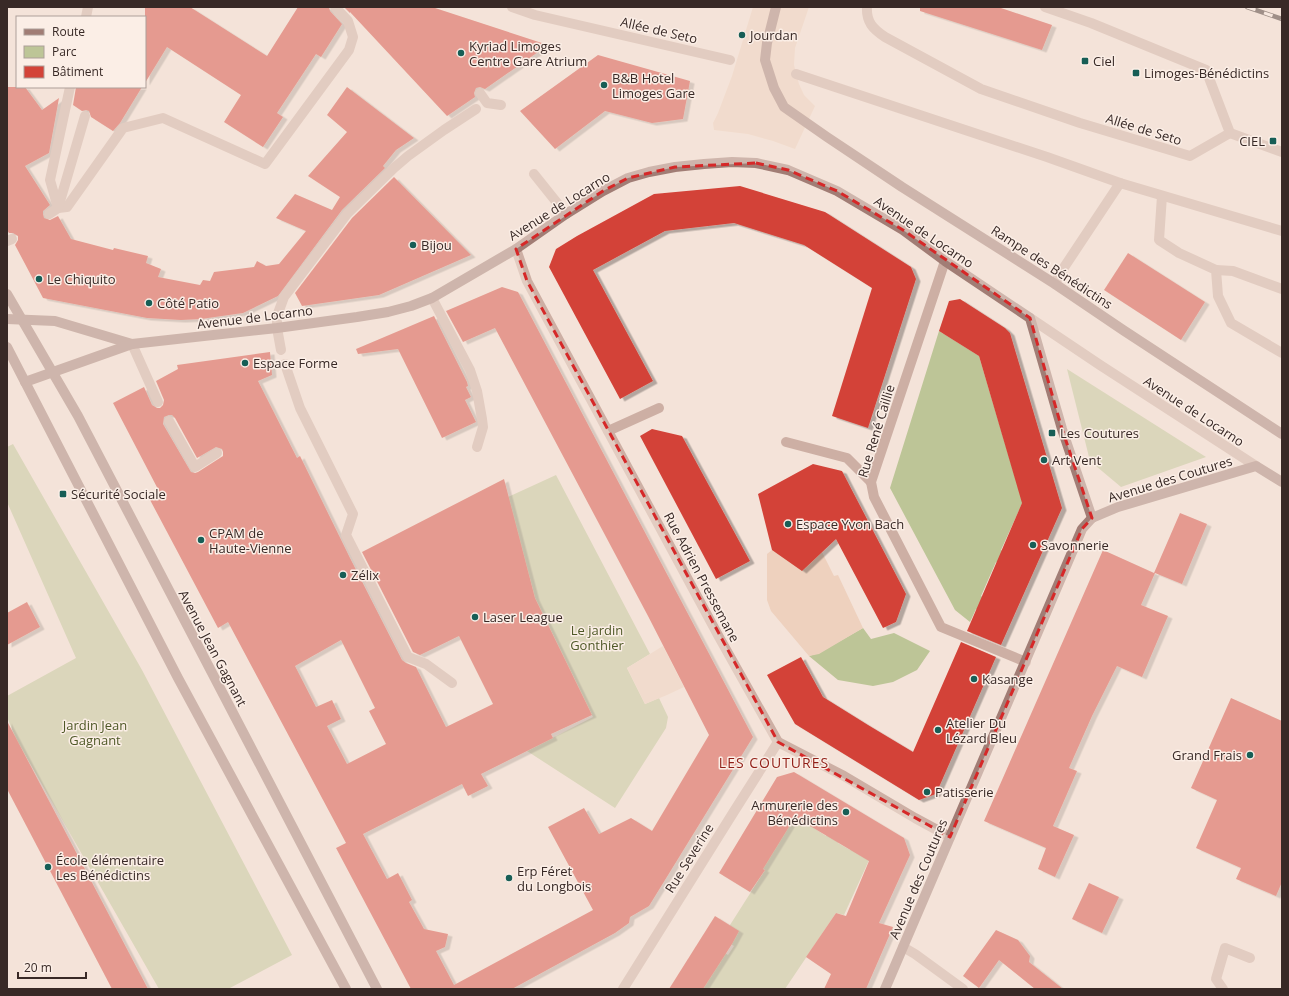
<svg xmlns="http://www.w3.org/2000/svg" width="1289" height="996" font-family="'Open Sans',sans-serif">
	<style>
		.green { fill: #bdc597 }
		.plaza { fill: #eed1be }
		.building { fill: #d34338; fill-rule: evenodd; filter: url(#shadow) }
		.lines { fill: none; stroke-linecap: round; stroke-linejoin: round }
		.lane { stroke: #cdafa4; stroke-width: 10 }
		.street { stroke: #cdafa4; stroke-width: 10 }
		.secondary { stroke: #a17d75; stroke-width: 10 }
		.rail-casing { stroke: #382926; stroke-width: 4.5 }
		.rail { stroke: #fbeee6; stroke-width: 3; stroke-dasharray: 9; stroke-linecap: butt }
		.marked { fill: none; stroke: #d62828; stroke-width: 3; stroke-dasharray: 8 5; stroke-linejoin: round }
		.poi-dot { fill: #175e56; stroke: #fbeee6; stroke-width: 1.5 }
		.labels { text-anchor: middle; stroke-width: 3; stroke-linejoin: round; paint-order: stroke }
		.street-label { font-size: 13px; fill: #382926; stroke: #fbeee6 }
		.poi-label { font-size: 13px; fill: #382926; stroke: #fbeee6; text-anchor: start }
		.park-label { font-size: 13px; fill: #4f5927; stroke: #fbeee6 }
		.neighbourhood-label { font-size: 14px; letter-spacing: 1px; fill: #901e16; stroke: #fbeee6 }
	</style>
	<defs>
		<filter id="shadow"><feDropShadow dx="4.5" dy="2.5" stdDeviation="0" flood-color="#0004"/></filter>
	</defs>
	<rect width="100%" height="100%" fill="#f4e3d9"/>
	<g class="green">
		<polygon points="939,331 979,356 1020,494 1025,497 1001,550 1005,552 999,564 996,562 981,596 984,598 979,610 976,609 970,622 955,610 890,488"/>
		<polygon points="1067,369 1206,457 1121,487 1090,461"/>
		<polygon points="13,444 142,670 292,955 228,989 159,989 16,739 7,717 7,696 76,658 7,502 7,447"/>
		<polygon points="556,475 650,654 627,668 645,704 659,698 668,717 666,728 615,808 527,751 593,717 535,598 508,497"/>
		<polygon points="863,628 871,639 894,633 930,651 917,670 893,682 873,686 838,680 809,656 819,653"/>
		<polygon points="790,810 806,823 826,836 828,833 840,840 838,843 850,850 852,847 870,858 844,915 836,913 785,989 703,989 725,953 728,955 734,946 731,944 730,925 765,870 761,868 770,857 792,820"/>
	</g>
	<g class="plaza">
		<polygon points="753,7 809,7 795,48 794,65 799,84 804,95 815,106 795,149 773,141 748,134 714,130 713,123 718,113 732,76"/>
		<polygon points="772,550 822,552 834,576 838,575 863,628 819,654 809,656 771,611 767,600 767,554"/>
		<polygon points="663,646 684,687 667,695 645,704 627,668"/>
	</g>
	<g class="building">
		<polygon points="145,7 190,7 267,56 298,7 329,7 330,11 342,24 321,57 316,54 277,113 283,117 263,147 224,122 241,95 167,47 145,83"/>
		<polygon points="344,7 432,7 548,45 485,89 480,87 476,88 474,93 475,97 447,116 350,12 350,13"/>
		<polygon points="920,7 998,7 1052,25 1042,50 920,11"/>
		<polygon points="598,55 690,81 683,119 652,123 605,111 555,149 520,111"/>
		<polygon points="7,87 25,87 42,110 59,98 49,153 25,166 50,205 43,211 43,214 44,218 50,220 58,216 71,239 113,250 114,248 148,256 146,263 161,269 158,277 200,285 203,280 210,281 214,272 254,267 257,261 266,266 279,264 306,231 276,218 295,194 332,210 340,197 308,176 347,132 327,115 347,87 414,138 396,150 383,166 385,168 342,210 278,296 243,313 201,319 181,320 147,318 43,298 15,245 18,240 18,236 13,233 9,233 7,230"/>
		<polygon points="76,87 142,87 120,123 113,131 91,117 89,111 86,110 82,111 73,105"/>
		<polygon points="394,177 471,255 379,295 302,306 295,293 352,218"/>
		<polygon points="740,186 825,212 911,267 916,279 868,428 832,416 872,288 804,245 734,223 665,231 593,270 653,381 620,399 549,267 556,249 577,236 654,194"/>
		<polygon points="1128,253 1205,302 1181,340 1104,290"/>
		<path d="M502 287 518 292 753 737 649 906 630 917 629 923 615 933 512 989H411L336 848 346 843 228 622 218 628 149 498 160 493 113 403 144 387 152 405 157 408H160L163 405 164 400 156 381 178 369 177 365 270 352 272 375 258 381 297 458 300 456 350 558 402 660 406 663 416 667 446 727 493 704 459 636 420 655 413 652 362 552 504 479 535 598 592 715 551 734 553 738 481 774 488 786 468 796 462 784 363 834 387 879 398 873 412 900 409 902 424 929 448 934 445 947 436 951 454 985 593 910 548 827 584 808 599 834 631 818 652 831 709 735 648 616 495 328 463 342 446 311ZM169 415H172L175 418 197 458 216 447 222 449 223 452V456L198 472 195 473 191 472 163 424 164 417ZM341 640 375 708 369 711 386 744 347 764 327 726 341 719 332 700 316 707 295 666Z"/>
		<polygon points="960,299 1005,328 1010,333 1062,508 1001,645 967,631 1022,503 979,356 939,331 949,301"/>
		<polygon points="434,316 467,382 468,386 466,387 471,397 465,400 476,422 442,438 398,349 358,354 356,349"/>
		<polygon points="652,429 682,436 750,561 716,579 640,436"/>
		<polygon points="813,464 842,471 906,594 896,622 883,628 836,539 802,571 772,550 758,494"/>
		<polygon points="1180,513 1207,524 1182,584 1155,573 1141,605 1168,616 1142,677 1117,666 1092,716 1069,768 1077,771 1053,826 1074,835 1055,877 1038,869 1046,848 984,821 1103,550 1154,573"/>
		<polygon points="27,602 40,627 7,645 7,613"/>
		<polygon points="961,642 996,657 936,794 919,800 795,724 767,675 801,657 823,697 868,725 913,752"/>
		<polygon points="1231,698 1282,721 1282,882 1276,896 1236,879 1241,868 1196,848 1217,800 1191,788"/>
		<polygon points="7,721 148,989 112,989 7,789"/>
		<polygon points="794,772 904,838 910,855 879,923 893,927 866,989 824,989 831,974 806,957 836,913 846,916 869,861 795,817 763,869 765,870 750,892 719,873 777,777"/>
		<polygon points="1089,883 1119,897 1102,933 1072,919"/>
		<polygon points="715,916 739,931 732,944 703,989 669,989"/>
		<polygon points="996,930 1018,940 1030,956 1029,962 1063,989 1035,989 999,960 979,988 963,976"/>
	</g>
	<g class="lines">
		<g class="lane">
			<polyline points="512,7 535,15 730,60"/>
			<path d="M867 7C866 22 873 29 885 37L981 89 1080 123 1190 156 1230 133 1206 70 1091 23 1045 7"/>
			<polyline points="86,17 88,7"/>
			<polyline points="796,74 1047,157 1120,183 1282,231"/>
			<polyline points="70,87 50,180 58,208 67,207 123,128 163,118 265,164 349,50 353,37 348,21 335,7"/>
			<polyline points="480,93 487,103 501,105"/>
			<polyline points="1230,133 1282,152"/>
			<polyline points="534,174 566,214"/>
			<polyline points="1162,196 1159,240 1179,253 1216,270 1218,296 1231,323 1282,353"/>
			<polyline points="49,214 58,208 85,116"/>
			<polyline points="7,241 12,239"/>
			<polyline points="1216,270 1233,271 1282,289"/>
			<polyline points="1055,284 1059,275 1120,183"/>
			<polyline points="432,298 470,370 477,391 482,419 483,427 477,447"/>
			<polyline points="277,328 281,350"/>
			<polyline points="132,344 158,402"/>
			<polyline points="285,364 300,408 353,514 346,535 408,657 426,664 452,683"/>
			<polyline points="169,421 195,467 217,453"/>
			<polyline points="608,431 659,408"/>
			<polyline points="786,442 847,458 871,482"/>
			<polyline points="1223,989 1216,979 1225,948 1250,958"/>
		</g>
		<g class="street">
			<polyline points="516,249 527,281 719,637 778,742 844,776 915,818 950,837"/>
			<polyline points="945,261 871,482 874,497 941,627 1026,662"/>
			<polyline points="1030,318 1100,365 1256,466"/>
			<polyline points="277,328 277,316 284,297 347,214 394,168 408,156 444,130 476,109"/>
			<polyline points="903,947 915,954 963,989"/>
			<polyline points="623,989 733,813 778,742"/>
		</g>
		<g class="secondary">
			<polyline points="776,7 767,43 765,60 774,88 784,107 827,137 902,187 1055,284 1123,330 1282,434"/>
			<polyline points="7,294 78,416 377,989"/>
			<polyline points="7,319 55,321 132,344"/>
			<polyline points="7,347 178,678 346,989"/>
			<polyline points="25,382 132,344 277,328 357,317 388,312 411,306 432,298 516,249 566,214 603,191 628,178 649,172 675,167 704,164 732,162 756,163 788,170 837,191 903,230 945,261 1030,318 1062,429 1092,518 1118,507 1256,466 1282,482"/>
			<polyline points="885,989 1082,529 1092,518"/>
		</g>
		<g class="rail-casing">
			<polyline id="rail" points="1247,7 1282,19"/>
		</g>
		<use href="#rail" class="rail"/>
	</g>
	<path d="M0 0H1289V996H0ZM756 163 788 170 837 191 903 230 1030 318 1062 429 1092 518 1082 529 950 837 778 742 527 281 516 249 603 191 628 178 675 167Z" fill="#f4e3d9" fill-opacity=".55" fill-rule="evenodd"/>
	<path class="marked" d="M756 163 788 170 837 191 903 230 1030 318 1062 429 1092 518 1082 529 950 837 778 742 527 281 516 249 603 191 628 178 675 167Z"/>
	<g class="poi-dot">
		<circle cx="742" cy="35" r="4"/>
		<circle cx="461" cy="53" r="4"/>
		<rect x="1081" y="57" width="8" height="8" rx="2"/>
		<rect x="1132" y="69" width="8" height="8" rx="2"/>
		<circle cx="604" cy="85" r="4"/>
		<rect x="1269" y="137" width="8" height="8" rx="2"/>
		<circle cx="413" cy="245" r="4"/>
		<circle cx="39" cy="279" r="4"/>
		<circle cx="149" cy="303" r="4"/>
		<circle cx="245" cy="363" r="4"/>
		<rect x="1048" y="429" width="8" height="8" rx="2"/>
		<circle cx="1044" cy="460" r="4"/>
		<rect x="59" y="490" width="8" height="8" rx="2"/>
		<circle cx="788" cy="524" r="4"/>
		<circle cx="201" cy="540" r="4"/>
		<circle cx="1033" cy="545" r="4"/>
		<circle cx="343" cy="575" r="4"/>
		<circle cx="475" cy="617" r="4"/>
		<circle cx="974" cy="679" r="4"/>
		<circle cx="938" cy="730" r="4"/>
		<circle cx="1250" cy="755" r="4"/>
		<circle cx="927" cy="792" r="4"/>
		<circle cx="846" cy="812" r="4"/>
		<circle cx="48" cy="867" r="4"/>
		<circle cx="509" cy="878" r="4"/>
	</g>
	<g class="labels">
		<g class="street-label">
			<text transform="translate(659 30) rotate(13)" y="5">Allée de Seto</text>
			<text transform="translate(1144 129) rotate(17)" y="5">Allée de Seto</text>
			<text transform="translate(559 206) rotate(-32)" y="5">Avenue de Locarno</text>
			<text transform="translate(924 232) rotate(34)" y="5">Avenue de Locarno</text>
			<text transform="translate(1052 267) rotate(33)" y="5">Rampe des Bénédictins</text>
			<text transform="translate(255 317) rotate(-7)" y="5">Avenue de Locarno</text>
			<text transform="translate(1194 411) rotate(33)" y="5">Avenue de Locarno</text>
			<text transform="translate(876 431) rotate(-73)" y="5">Rue René Caillie</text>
			<text transform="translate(1170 479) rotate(-17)" y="5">Avenue des Coutures</text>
			<text transform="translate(702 577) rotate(62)" y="5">Rue Adrien Pressemane</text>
			<text transform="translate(213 648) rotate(62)" y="5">Avenue Jean Gagnant</text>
			<text transform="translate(689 858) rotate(-58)" y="5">Rue Severine</text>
			<text transform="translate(918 879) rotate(-67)" y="5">Avenue des Coutures</text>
		</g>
		<g class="poi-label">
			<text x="750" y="40">Jourdan</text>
			<text x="469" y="51">Kyriad Limoges<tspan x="469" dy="15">Centre Gare Atrium</tspan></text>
			<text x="1093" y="66">Ciel</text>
			<text x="1144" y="78">Limoges-Bénédictins</text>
			<text x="612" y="83">B&amp;B Hotel<tspan x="612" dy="15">Limoges Gare</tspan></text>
			<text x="1265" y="146" text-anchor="end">CIEL</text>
			<text x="421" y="250">Bijou</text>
			<text x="47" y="284">Le Chiquito</text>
			<text x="157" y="308">Côté Patio</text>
			<text x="253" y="368">Espace Forme</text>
			<text x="1060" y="438">Les Coutures</text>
			<text x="1052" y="465">Art Vent</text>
			<text x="71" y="499">Sécurité Sociale</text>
			<text x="796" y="529">Espace Yvon Bach</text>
			<text x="209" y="538">CPAM de<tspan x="209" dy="15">Haute-Vienne</tspan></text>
			<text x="1041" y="550">Savonnerie</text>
			<text x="351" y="580">Zélix</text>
			<text x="483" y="622">Laser League</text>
			<text x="982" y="684">Kasange</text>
			<text x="946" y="728">Atelier Du<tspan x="946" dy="15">Lézard Bleu</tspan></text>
			<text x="1242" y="760" text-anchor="end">Grand Frais</text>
			<text x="935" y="797">Patisserie</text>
			<text x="838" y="810" text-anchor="end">Armurerie des<tspan x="838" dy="15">Bénédictins</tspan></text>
			<text x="56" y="865">École élémentaire<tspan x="56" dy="15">Les Bénédictins</tspan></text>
			<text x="517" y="876">Erp Féret<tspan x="517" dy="15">du Longbois</tspan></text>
		</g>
		<g class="park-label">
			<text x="597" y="635">Le jardin<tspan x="597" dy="15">Gonthier</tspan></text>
			<text x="95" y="730">Jardin Jean<tspan x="95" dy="15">Gagnant</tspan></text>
		</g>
		<g class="neighbourhood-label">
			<text x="774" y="768">LES COUTURES</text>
		</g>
	</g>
	<rect width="1289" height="996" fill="none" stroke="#382926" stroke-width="16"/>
	<rect x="16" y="16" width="130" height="72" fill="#fbeee6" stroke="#ad9f99"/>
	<rect x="24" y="29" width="20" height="6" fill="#a17d75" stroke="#ad9f99"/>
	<text x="52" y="36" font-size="12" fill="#382926">Route</text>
	<rect x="24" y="46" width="20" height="12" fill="#bdc597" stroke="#ad9f99"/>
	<text x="52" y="56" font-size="12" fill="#382926">Parc</text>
	<rect x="24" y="66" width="20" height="12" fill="#d34338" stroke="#ad9f99"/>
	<text x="52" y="76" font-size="12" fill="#382926">Bâtiment</text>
	<path d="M18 972v6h68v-6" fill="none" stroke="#382926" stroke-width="2"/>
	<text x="24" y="972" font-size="12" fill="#382926" stroke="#fbeee6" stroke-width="3" paint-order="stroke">20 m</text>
</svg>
